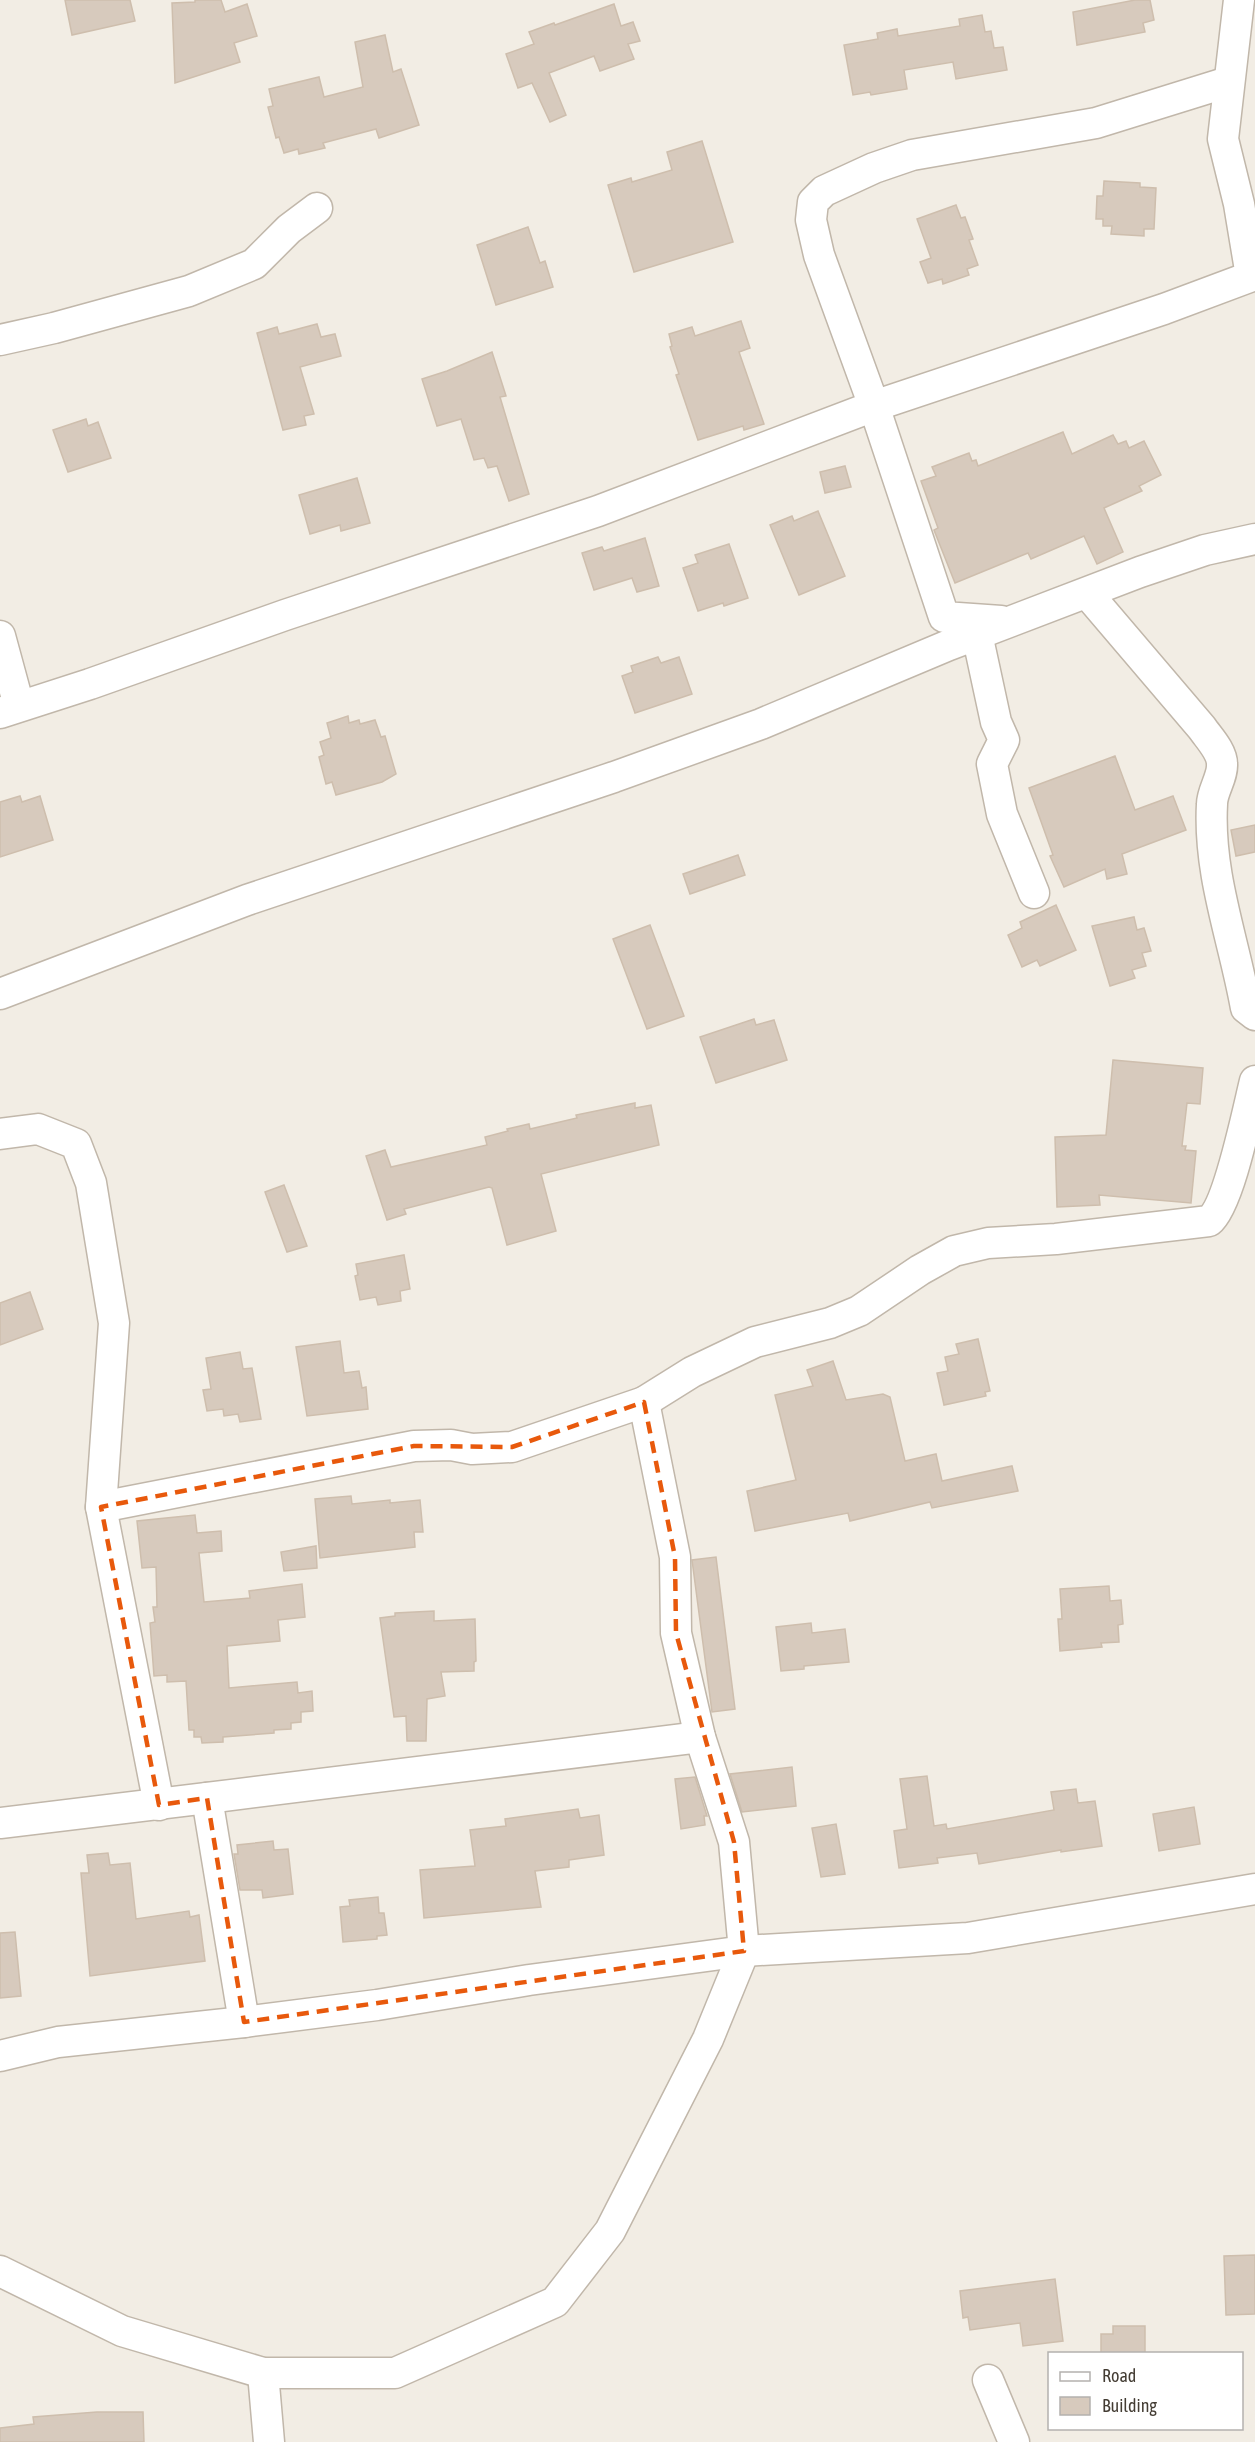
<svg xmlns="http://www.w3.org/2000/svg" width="1255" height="2442" font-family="'Asap Condensed',sans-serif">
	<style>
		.building { fill: #d7cabd; stroke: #cebead; stroke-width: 1.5 }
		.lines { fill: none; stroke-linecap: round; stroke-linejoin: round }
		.minor-casing { stroke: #c1b7aa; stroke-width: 33 }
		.minor { stroke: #fff; stroke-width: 30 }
		.marked { fill: none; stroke: #e8590c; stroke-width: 4.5; stroke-dasharray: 12 8; stroke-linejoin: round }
	</style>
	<rect width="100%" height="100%" fill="#f2ede4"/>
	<g class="building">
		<polygon points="65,0 130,0 135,21 72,35"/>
		<polygon points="195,0 221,0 225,12 247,4 257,36 234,43 240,62 175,83 172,3 195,2"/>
		<polygon points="1135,0 1150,0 1154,20 1143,23 1145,32 1077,45 1073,12"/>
		<polygon points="614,4 621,26 633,22 640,41 628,44 634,59 600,71 594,56 549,73 566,115 550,122 532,83 518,88 506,54 534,44 529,32 554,23 555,25"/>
		<polygon points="982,15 985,32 991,31 994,48 1003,47 1007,70 956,79 953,62 904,70 907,89 871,95 870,92 853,95 844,45 878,39 877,33 897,29 898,36 960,26 959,19"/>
		<polygon points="385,35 393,72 401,69 419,125 379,138 376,129 323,143 325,148 299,154 298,149 284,153 279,137 276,138 268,107 273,106 269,89 319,77 324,97 363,87 355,42"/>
		<polygon points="702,141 733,242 634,272 608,185 631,178 632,182 672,170 667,152"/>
		<polygon points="1104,181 1140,183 1140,187 1156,188 1154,229 1144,229 1144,236 1111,234 1112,226 1103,226 1103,219 1096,219 1097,196 1103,196"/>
		<polygon points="956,205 961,218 965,217 973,239 969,240 978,265 967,269 969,275 943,284 942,279 928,283 920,262 931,258 917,219"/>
		<polygon points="528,227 540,263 545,261 553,287 496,305 477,245"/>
		<polygon points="741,321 750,348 739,352 764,424 744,430 743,426 698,440 676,375 679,374 670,347 672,346 669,334 692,327 695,336"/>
		<polygon points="317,324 321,337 335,334 341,356 300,367 314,414 304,416 306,425 283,430 257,333 277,327 279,334"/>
		<polygon points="492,352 506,396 500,397 529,494 509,501 497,466 488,468 484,458 474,460 461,419 437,426 422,379 447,371"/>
		<polygon points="86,419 88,426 98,422 111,458 68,472 53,430"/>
		<polygon points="1063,432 1072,454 1113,435 1118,444 1126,441 1129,448 1144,441 1161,475 1139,486 1142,491 1104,508 1123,552 1097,564 1084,536 1031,559 1028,553 955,583 934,530 938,528 921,481 936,476 932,467 969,453 972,461 976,460 978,466"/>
		<polygon points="845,466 851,487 825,493 820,472"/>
		<polygon points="357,478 370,523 341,531 340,525 310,534 299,495"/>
		<polygon points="818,511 845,576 799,595 770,525 792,516 794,521"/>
		<polygon points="645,538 659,586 637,592 632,578 594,590 582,553 602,547 604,551"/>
		<polygon points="729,544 748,598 724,606 723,603 698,611 683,568 698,563 695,555"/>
		<polygon points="658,657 661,663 679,657 692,694 635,713 622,676 633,672 631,666"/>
		<polygon points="348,716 349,723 359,720 360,724 375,720 381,737 385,736 396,774 382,782 336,795 332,782 326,784 319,757 324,755 320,742 331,738 327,723"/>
		<polygon points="1115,756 1135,810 1173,796 1186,830 1122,854 1127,874 1107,879 1105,869 1064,887 1050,856 1053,855 1029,788"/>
		<polygon points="20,796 22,802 40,796 53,840 0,857 0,802"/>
		<polygon points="1255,825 1255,852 1236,856 1231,830"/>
		<polygon points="738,855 745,875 690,894 683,874"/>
		<polygon points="1056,905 1076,950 1040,966 1037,960 1022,967 1008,935 1022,928 1020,922"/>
		<polygon points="1134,917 1137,930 1144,928 1151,951 1142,953 1146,966 1132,970 1135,978 1110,986 1092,926"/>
		<polygon points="650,925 684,1016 647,1029 613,939"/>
		<polygon points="754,1019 756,1025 774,1020 787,1060 716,1083 700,1037"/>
		<polygon points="1113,1060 1203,1068 1200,1104 1187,1103 1182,1146 1186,1146 1185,1150 1196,1151 1191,1203 1099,1195 1100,1205 1057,1207 1055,1137 1106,1135"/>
		<polygon points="635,1103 635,1108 651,1105 659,1145 541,1174 556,1231 507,1245 492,1188 489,1187 404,1209 406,1214 387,1220 366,1156 385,1150 391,1167 487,1145 485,1137 508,1131 507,1129 529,1124 530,1129 577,1118 576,1115"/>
		<polygon points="284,1185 307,1246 287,1252 265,1192"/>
		<polygon points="404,1255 410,1289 400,1291 401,1301 378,1305 376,1297 360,1300 355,1276 358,1275 356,1264"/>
		<polygon points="30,1292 43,1329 0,1345 0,1303"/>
		<polygon points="978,1339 990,1391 985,1392 986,1396 944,1405 937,1373 948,1371 945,1357 959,1354 956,1344"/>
		<polygon points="340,1341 344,1373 359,1371 362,1388 366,1387 368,1409 307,1416 296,1347"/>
		<polygon points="240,1352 243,1369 252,1368 261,1419 240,1422 238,1414 224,1416 223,1409 207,1411 203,1390 211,1389 206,1358"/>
		<polygon points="833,1361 846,1400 883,1394 890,1397 905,1461 936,1454 942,1481 1012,1466 1018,1491 932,1508 930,1502 850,1521 848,1513 755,1531 747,1491 796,1480 775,1395 813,1386 807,1370"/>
		<polygon points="351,1496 352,1504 390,1500 390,1503 420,1500 423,1532 414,1532 415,1547 320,1558 315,1499"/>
		<polygon points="195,1515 197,1533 221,1531 222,1551 199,1553 204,1602 250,1598 249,1591 302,1584 305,1617 278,1620 280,1641 227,1646 229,1688 297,1682 298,1693 312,1691 313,1711 301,1712 301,1722 291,1723 291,1729 274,1730 274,1733 223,1737 223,1742 202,1743 201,1737 194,1737 194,1730 189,1730 186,1681 167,1682 167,1675 154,1676 150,1623 155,1622 153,1607 157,1607 156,1567 142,1568 137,1521"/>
		<polygon points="316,1546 317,1568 284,1571 281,1552"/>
		<polygon points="716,1557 735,1709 712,1712 692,1560"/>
		<polygon points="1109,1586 1110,1601 1121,1600 1123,1624 1118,1625 1119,1642 1101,1643 1102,1647 1060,1651 1058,1619 1062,1619 1060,1589"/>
		<polygon points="434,1611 434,1621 475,1619 476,1661 474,1662 474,1671 441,1672 445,1696 427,1699 426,1741 407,1741 406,1716 394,1717 380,1618 395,1616 395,1613"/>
		<polygon points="811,1623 812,1633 845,1629 849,1662 804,1666 804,1669 781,1671 776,1627"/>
		<polygon points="792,1767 796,1806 742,1812 730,1774"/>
		<polygon points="927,1776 934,1826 946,1824 947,1829 1054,1810 1051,1792 1076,1789 1078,1803 1095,1801 1102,1846 1061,1852 1061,1850 979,1864 977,1853 937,1858 938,1863 899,1868 894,1831 907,1829 900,1779"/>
		<polygon points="695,1777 707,1816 704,1816 705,1825 681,1829 675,1779"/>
		<polygon points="1194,1807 1200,1844 1159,1851 1153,1814"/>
		<polygon points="578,1809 580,1818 599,1815 604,1855 569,1860 569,1867 535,1871 541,1907 424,1918 420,1870 475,1866 470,1830 506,1826 505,1819"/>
		<polygon points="836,1824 845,1874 821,1877 812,1828"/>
		<polygon points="273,1841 274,1850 288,1849 293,1894 263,1898 262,1890 240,1890 234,1854 238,1854 237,1845"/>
		<polygon points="108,1853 110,1865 130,1863 136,1919 189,1911 190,1917 199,1915 205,1961 90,1976 81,1873 89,1873 87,1855"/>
		<polygon points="378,1897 379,1913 384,1913 387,1935 377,1936 377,1939 343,1942 340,1907 350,1906 349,1900"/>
		<polygon points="15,1932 21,1996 0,1998 0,1933"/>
		<polygon points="1255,2255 1255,2314 1226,2315 1224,2256"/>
		<polygon points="1055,2279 1063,2341 1023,2346 1020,2323 970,2330 968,2317 963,2318 960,2291"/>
		<polygon points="1113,2326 1145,2326 1145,2354 1101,2354 1101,2334 1113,2334"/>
		<polygon points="97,2412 143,2412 144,2442 0,2442 0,2428 34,2424 33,2417"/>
	</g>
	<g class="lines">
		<g class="minor-casing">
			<g id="minor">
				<polyline points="1239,0 1223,139 1239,204 1251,276"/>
				<polyline points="0,340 54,328 189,291 254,264 289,229 317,208"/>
				<path d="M1087 593 1202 728C1208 737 1222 751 1222 764 1223 777 1212 791 1212 804 1208 875 1234 940 1246 1008L1255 1015"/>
				<polyline points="1001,621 944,617 874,406 819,255 811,220 813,202 824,191 874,168 912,155 1096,123 1228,82"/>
				<polyline points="977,634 996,722 1004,740 992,764 1002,814 1034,893"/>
				<polyline points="0,636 19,706"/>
				<polyline points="0,713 90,684 285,615 598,511 874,406 1164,309 1255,275"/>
				<polyline points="0,994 247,900 614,777 761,724 949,645 1140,572 1205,550 1255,539"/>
				<polyline points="0,1134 38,1129 76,1144 91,1183 114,1323 101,1507 159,1805"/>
				<path d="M101 1507 414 1446 451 1445 472 1449 512 1447 644 1402 692 1372 755 1342 830 1323 859 1311 920 1270 954 1251 988 1243 1056 1239 1209 1221C1229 1206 1248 1109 1255 1081"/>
				<polyline points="207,1798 700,1737"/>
				<polyline points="0,1823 207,1798 244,2022"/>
				<polyline points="0,2056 58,2042 244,2022 377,2005 529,1980 744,1951 968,1938 1255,1889"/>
				<polyline points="0,2271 122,2331 263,2373 395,2373 555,2302 610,2231 708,2039 744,1951 734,1842 700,1737 676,1633 675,1557 644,1402"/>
				<polyline points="263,2373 269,2442"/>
				<polyline points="988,2380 1014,2442"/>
			</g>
		</g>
		<use href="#minor" class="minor"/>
	</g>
	<path class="marked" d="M644 1402 675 1557 676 1633 734 1842 744 1951 244 2022 207 1798 159 1805 101 1507 414 1446 512 1447Z"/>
	<rect x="1048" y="2352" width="195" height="78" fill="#ffffff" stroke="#b4b1ae" stroke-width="1.5"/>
	<rect x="1060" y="2372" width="30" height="9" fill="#ffffff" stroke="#b4b1ae" stroke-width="1.5"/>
	<text x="1102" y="2382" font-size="18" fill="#443d34">Road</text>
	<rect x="1060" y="2397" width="30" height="18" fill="#d7cabd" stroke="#b4b1ae" stroke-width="1.5"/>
	<text x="1102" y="2412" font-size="18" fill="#443d34">Building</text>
</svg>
